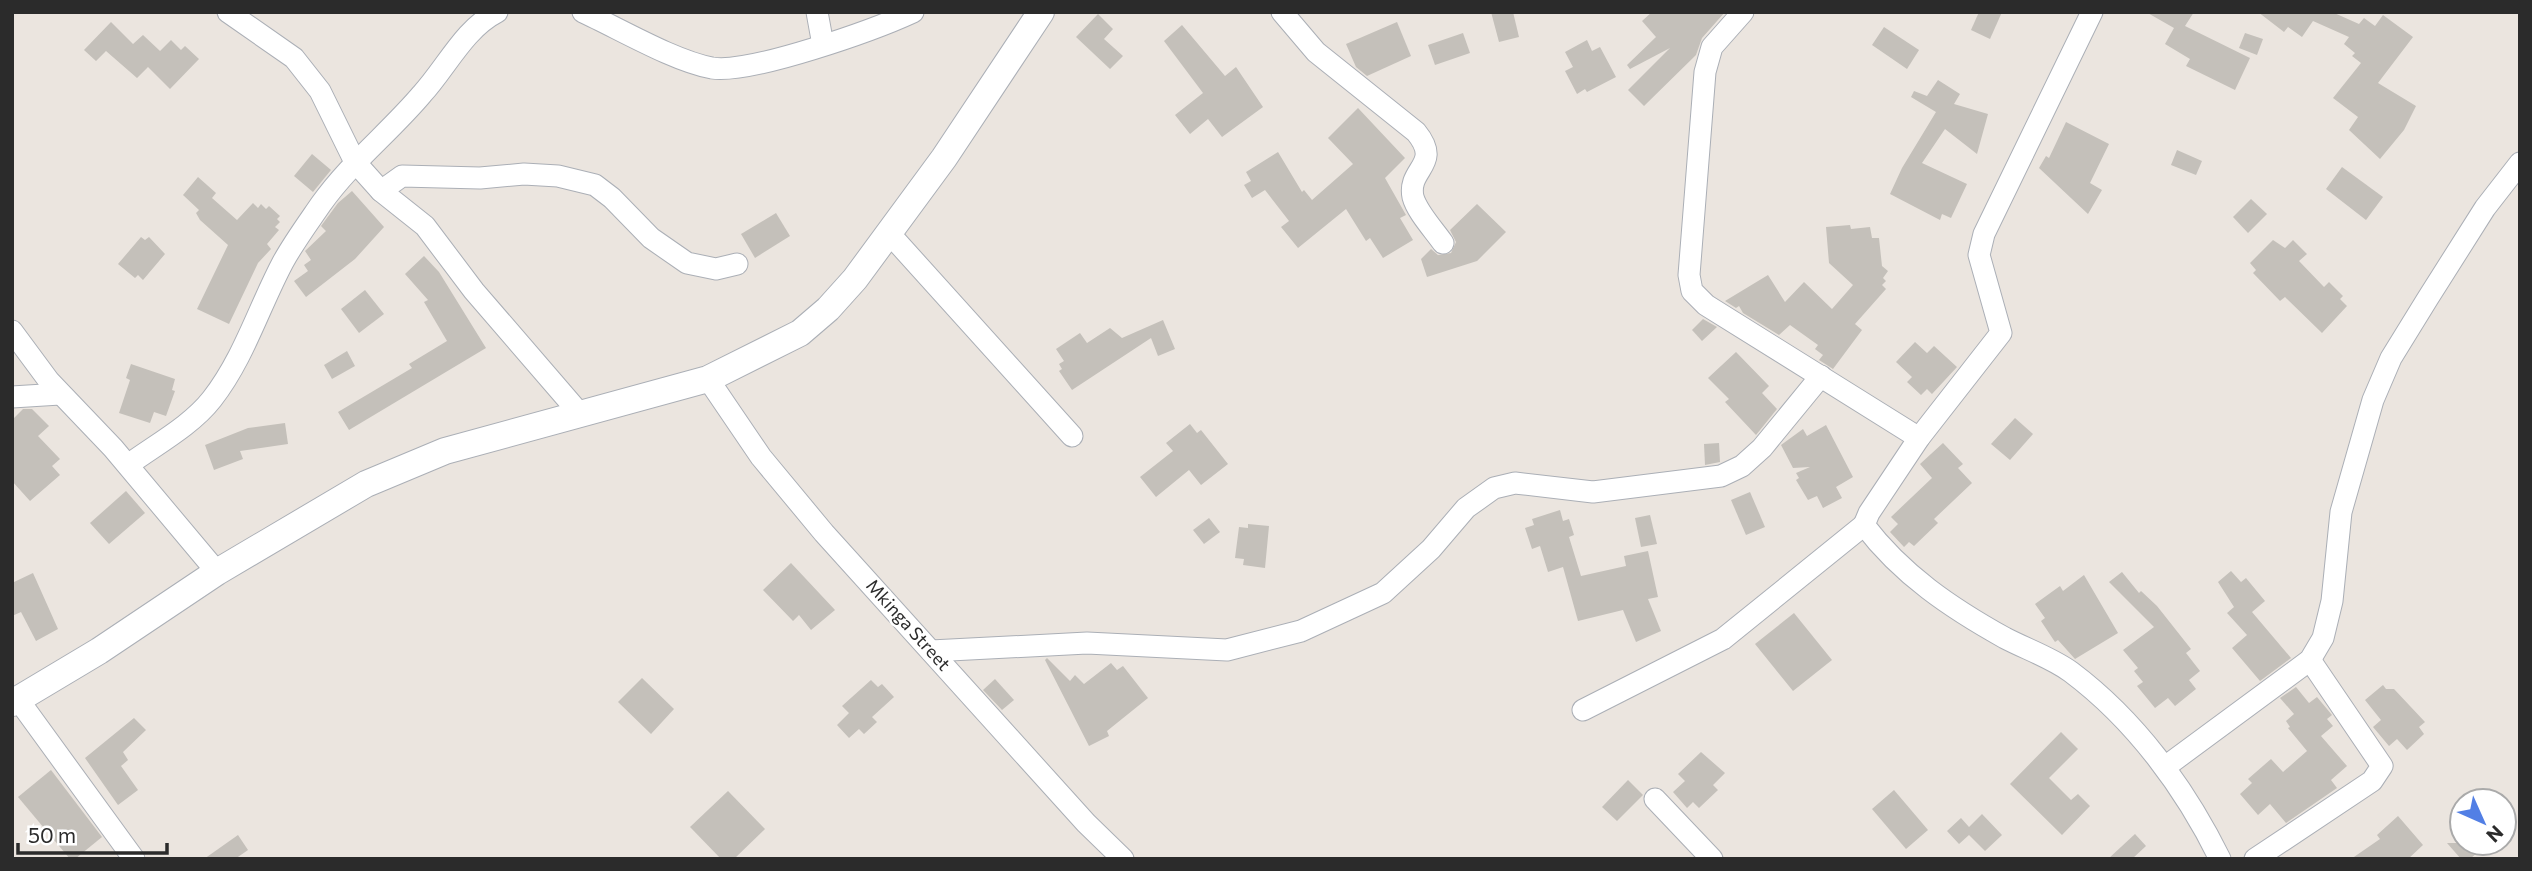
<svg xmlns="http://www.w3.org/2000/svg" width="2532" height="871" font-family="Commissioner,sans-serif">
	<style>
		.building { fill: #c4c0ba }
		.lines { fill: none; stroke-linecap: round; stroke-linejoin: round }
		.minor-casing { stroke: #abafb6; stroke-width: 23 }
		.tertiary-casing { stroke: #abafb6; stroke-width: 28 }
		.minor { stroke: #fff; stroke-width: 21 }
		.tertiary { stroke: #fff; stroke-width: 26 }
		.labels { text-anchor: middle; stroke-width: 5; stroke-linejoin: round; paint-order: stroke }
		.street-label { font-size: 18px; fill: #2b2b2b; stroke: #fff }
	</style>
	<rect width="100%" height="100%" fill="#ebe5df"/>
	<g class="building">
		<polygon points="1491,12 1513,12 1519,37 1499,42"/>
		<polygon points="1652,12 1725,12 1702,38 1696,55 1644,106 1628,90 1670,48 1630,69 1627,65 1656,37 1642,21"/>
		<polygon points="1979,12 2002,12 1990,39 1971,30"/>
		<polygon points="2146,12 2194,12 2185,26 2250,58 2235,90 2186,66 2190,59 2165,44 2174,28"/>
		<polygon points="2258,12 2332,12 2359,24 2364,18 2375,26 2383,15 2413,37 2378,83 2416,106 2404,130 2380,159 2349,130 2358,117 2333,98 2361,63 2352,56 2355,53 2344,44 2349,37 2313,21 2302,37 2288,27 2284,32"/>
		<polygon points="1098,14 1113,29 1104,39 1123,56 1110,69 1076,37"/>
		<polygon points="111,22 133,44 143,35 160,51 171,40 181,50 185,46 199,59 170,89 148,67 137,78 106,51 96,61 84,50"/>
		<polygon points="1397,22 1411,56 1367,76 1356,67 1346,44"/>
		<polygon points="1182,25 1225,76 1236,67 1263,107 1222,137 1208,119 1190,134 1175,115 1203,93 1164,41"/>
		<polygon points="1884,27 1919,50 1907,69 1872,45"/>
		<polygon points="1463,33 1470,53 1435,65 1428,45"/>
		<polygon points="2245,33 2263,39 2257,55 2239,48"/>
		<polygon points="1587,40 1592,51 1600,47 1616,77 1587,92 1585,89 1577,94 1565,71 1573,67 1565,52"/>
		<polygon points="1938,80 1960,94 1954,104 1988,114 1977,154 1945,129 1922,163 1967,184 1951,218 1942,214 1940,220 1890,194 1902,168 1936,112 1911,97 1914,91 1927,96"/>
		<polygon points="1358,108 1405,158 1385,178 1406,215 1400,218 1413,240 1383,258 1370,238 1366,241 1346,209 1298,248 1281,227 1289,221 1265,190 1252,198 1244,185 1251,181 1246,172 1278,152 1302,192 1304,190 1312,200 1353,164 1328,138"/>
		<polygon points="2066,122 2109,144 2090,183 2102,190 2088,214 2039,168 2046,156 2049,158"/>
		<polygon points="2177,150 2202,161 2196,175 2171,165"/>
		<polygon points="312,154 331,170 313,192 294,176"/>
		<polygon points="2342,167 2383,197 2366,220 2326,189"/>
		<polygon points="198,177 216,193 212,198 237,220 253,203 258,208 261,204 266,209 269,206 280,216 277,219 280,222 275,227 279,230 267,244 271,249 258,263 229,324 197,309 228,245 200,220 196,213 199,210 183,195"/>
		<polygon points="352,191 384,227 355,259 306,297 294,281 308,271 304,265 311,260 305,251 326,231 321,226 338,203"/>
		<polygon points="2251,199 2267,214 2248,233 2233,217"/>
		<polygon points="1477,204 1506,232 1477,261 1427,277 1421,259 1431,249 1438,255 1451,253 1456,242 1450,230"/>
		<polygon points="776,213 790,236 755,258 741,234"/>
		<polygon points="1850,225 1851,229 1870,227 1872,238 1879,238 1882,266 1888,271 1883,278 1886,281 1882,285 1886,289 1855,324 1862,330 1833,369 1819,360 1823,355 1815,349 1818,345 1790,325 1779,335 1743,313 1739,306 1736,308 1725,301 1768,275 1785,302 1804,282 1832,309 1853,285 1829,263 1826,227"/>
		<polygon points="141,237 145,240 149,237 165,254 143,280 138,275 135,278 118,264"/>
		<polygon points="2273,240 2285,248 2293,240 2307,254 2299,261 2324,287 2329,282 2343,296 2340,299 2347,306 2322,333 2285,297 2280,301 2253,273 2256,270 2250,263"/>
		<polygon points="424,256 439,272 486,348 349,430 338,412 412,368 409,364 447,341 424,302 428,300 405,274"/>
		<polygon points="365,290 384,314 359,333 341,309"/>
		<polygon points="1703,319 1717,327 1702,341 1692,330"/>
		<polygon points="1163,320 1175,349 1158,356 1151,338 1072,390 1059,371 1062,369 1059,364 1064,361 1056,349 1080,333 1087,343 1110,328 1122,338"/>
		<polygon points="1915,342 1927,353 1934,346 1957,367 1932,394 1927,389 1921,395 1907,382 1912,377 1896,362"/>
		<polygon points="347,351 355,366 332,379 324,365"/>
		<polygon points="1736,352 1769,386 1762,393 1777,409 1756,435 1725,402 1729,399 1708,378"/>
		<polygon points="131,364 175,379 172,390 175,391 166,416 154,412 150,423 119,413 130,380 126,378"/>
		<polygon points="23,409 32,409 49,426 38,436 60,459 52,466 60,475 30,501 12,481 12,420"/>
		<polygon points="2015,418 2033,434 2010,460 1991,444"/>
		<polygon points="285,423 288,444 240,451 243,459 214,470 205,445 248,428"/>
		<polygon points="1190,424 1197,433 1201,430 1228,464 1201,485 1189,470 1156,497 1140,477 1173,451 1166,443"/>
		<polygon points="1826,425 1853,477 1836,487 1842,498 1823,508 1817,496 1808,500 1796,480 1799,478 1796,473 1810,467 1793,468 1781,445 1803,429 1807,436"/>
		<polygon points="1719,443 1720,462 1705,465 1704,444"/>
		<polygon points="1943,443 1963,464 1958,468 1972,483 1934,519 1938,523 1914,546 1909,542 1904,547 1890,532 1898,524 1891,517 1932,478 1920,464"/>
		<polygon points="126,491 145,513 109,544 90,523"/>
		<polygon points="1750,492 1765,527 1746,535 1731,500"/>
		<polygon points="1560,510 1563,521 1569,519 1574,535 1569,537 1581,576 1626,566 1624,556 1648,551 1658,597 1648,599 1661,631 1636,642 1623,610 1578,621 1563,567 1548,572 1540,546 1532,549 1525,528 1534,525 1532,519"/>
		<polygon points="1650,515 1657,544 1641,547 1635,518"/>
		<polygon points="1209,518 1220,532 1204,544 1193,530"/>
		<polygon points="1248,524 1269,526 1265,568 1243,565 1244,559 1235,558 1239,527 1248,528"/>
		<polygon points="791,563 835,610 811,630 799,615 793,621 763,590"/>
		<polygon points="2231,571 2241,582 2246,578 2265,601 2252,612 2291,658 2260,681 2232,648 2247,635 2227,613 2234,607 2218,582"/>
		<polygon points="2122,572 2139,593 2141,591 2157,606 2191,649 2186,653 2200,671 2189,680 2196,689 2175,706 2168,698 2155,708 2137,686 2143,682 2134,671 2138,668 2123,650 2154,627 2109,582"/>
		<polygon points="33,573 58,629 36,641 21,612 12,616 12,583"/>
		<polygon points="2084,575 2118,633 2075,659 2058,640 2055,642 2041,621 2045,618 2035,604 2060,586 2063,591"/>
		<polygon points="1794,613 1832,660 1793,691 1755,644"/>
		<polygon points="1047,658 1070,681 1075,675 1084,684 1111,663 1117,670 1123,666 1148,698 1107,731 1109,736 1089,746 1045,660"/>
		<polygon points="642,678 674,709 651,734 618,702"/>
		<polygon points="995,679 1014,700 1002,710 983,690"/>
		<polygon points="871,680 878,687 882,684 894,697 872,717 877,722 864,734 859,729 849,738 837,725 849,713 842,706"/>
		<polygon points="2383,685 2386,689 2394,689 2425,722 2419,727 2424,734 2407,750 2397,739 2389,746 2373,727 2381,720 2365,700"/>
		<polygon points="2296,687 2309,703 2317,697 2332,715 2327,719 2333,726 2321,736 2347,766 2331,780 2337,788 2286,823 2270,804 2258,815 2240,794 2252,783 2248,779 2271,759 2283,772 2307,751 2288,728 2290,727 2286,721 2294,714 2280,698"/>
		<polygon points="134,718 146,730 123,752 128,760 121,766 138,790 118,805 85,758"/>
		<polygon points="2061,732 2078,749 2049,778 2071,800 2078,794 2090,806 2062,835 2010,784"/>
		<polygon points="1701,752 1725,773 1713,785 1718,790 1699,808 1693,802 1687,808 1673,792 1685,781 1678,774"/>
		<polygon points="51,770 102,837 75,859 70,859 18,797"/>
		<polygon points="1628,780 1643,795 1617,821 1602,807"/>
		<polygon points="1894,790 1928,830 1906,849 1872,809"/>
		<polygon points="728,791 765,829 734,859 721,859 690,827"/>
		<polygon points="1982,814 2002,835 1985,851 1969,835 1959,844 1947,831 1961,818 1969,827"/>
		<polygon points="2398,816 2423,845 2408,859 2351,859 2380,839 2377,835"/>
		<polygon points="2135,834 2146,846 2132,859 2108,859"/>
		<polygon points="238,835 248,850 235,859 204,859"/>
		<polygon points="2447,843 2488,843 2470,859 2461,859"/>
	</g>
	<g class="lines">
		<g class="minor-casing">
			<g id="minor">
				<polyline points="228,12 294,58 320,91 355,162 381,191 425,226 474,291 581,415"/>
				<path d="M583 12C620 29 674 61 712 68 751 74 874 30 913 12"/>
				<polyline points="817,12 823,45"/>
				<path d="M1282 12 1316 52 1416 132C1443 165 1407 168 1413 197 1417 212 1434 230 1443 243"/>
				<polyline points="1743,12 1712,47 1705,72 1689,275 1692,291 1706,305 1919,438"/>
				<path d="M2092 12 1984 234 1979 255 2001 333 1919 438 1869 513 1864 525C1902 575 1951 608 2005 638 2026 649 2052 658 2071 672 2135 720 2185 788 2220 859"/>
				<polyline points="381,191 402,176 480,178 524,174 558,176 595,185 612,198 651,238 687,263 716,269 737,264"/>
				<polyline points="888,232 1072,436"/>
				<polyline points="12,331 49,381 113,448 217,572"/>
				<polyline points="708,379 761,457 824,533 1086,823 1123,859"/>
				<polyline points="12,397 60,394"/>
				<path d="M128 465C155 445 191 426 212 399 244 358 259 307 283 262 294 242 308 223 321 204 350 163 390 132 422 94 446 68 464 29 497 12"/>
				<polyline points="931,651 1087,643 1227,650 1301,631 1383,593 1431,549 1466,508 1494,488 1515,483 1593,492 1721,476 1742,466 1762,448 1821,376"/>
				<polyline points="17,698 134,859"/>
				<polyline points="1583,710 1723,639 1864,525"/>
				<polyline points="2165,767 2310,660 2323,638 2332,601 2341,512 2373,400 2391,358 2428,298 2485,208 2520,163"/>
				<polyline points="1655,799 1712,859"/>
				<polyline points="2255,859 2372,781 2382,766 2310,660"/>
			</g>
		</g>
		<g class="tertiary-casing">
			<polyline id="tertiary" points="12,703 99,651 217,572 366,484 445,451 708,379 800,333 828,309 855,279 944,158 1041,12"/>
		</g>
		<use href="#minor" class="minor"/>
		<use href="#tertiary" class="tertiary"/>
	</g>
	<g class="labels">
		<g class="street-label">
			<text transform="translate(908 625) rotate(48)" y="6">Mkinga Street</text>
		</g>
	</g>
	<rect width="2532" height="871" fill="none" stroke="#2b2b2b" stroke-width="28"/>
	<g transform="translate(2483 822) rotate(135)"><circle r="33" fill="#ffffff" stroke="#aaaaaa" stroke-width="2"/>
	<path d="M0-5L12 26L0 18L-12 26Z" fill="#527fe5"/>
	<text y="-10" font-size="19" font-weight="bold" text-anchor="middle" fill="#2b2b2b">N</text>
	</g>
	<path d="M18 843v10h149v-10" fill="none" stroke="#2b2b2b" stroke-width="3.5"/>
	<text x="28" y="843" font-size="21" fill="#2b2b2b" stroke="#ffffff" stroke-width="5" paint-order="stroke">50 m</text>
</svg>
